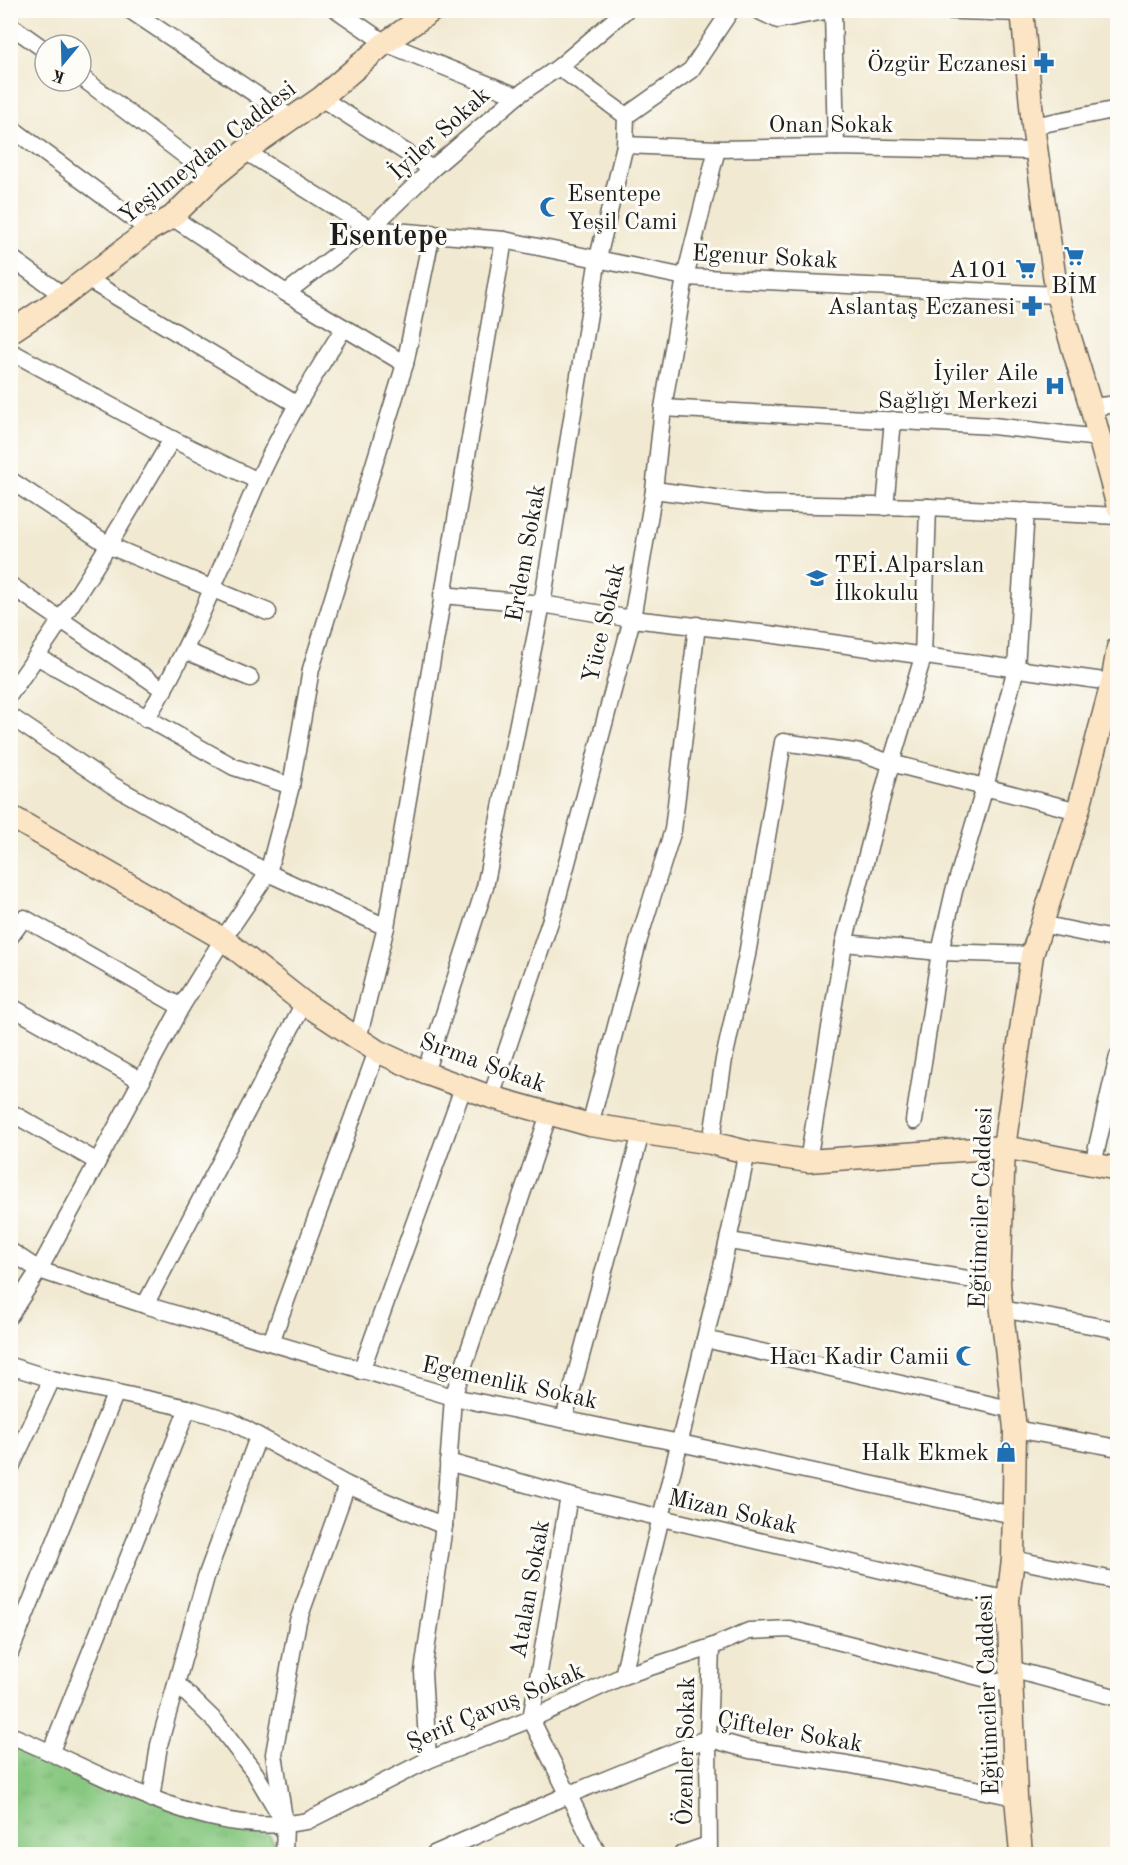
<svg xmlns="http://www.w3.org/2000/svg" width="1128" height="1865" font-family="'Old Standard TT',serif">
	<style>
		.grass { fill: url(#grass-tufts); stroke: #52724e; stroke-width: 1.5 }
		.lines { fill: none; stroke-linecap: round; stroke-linejoin: round }
		.street-casing { stroke: #67645b; stroke-width: 19 }
		.secondary-casing { stroke: #67645b; stroke-width: 25 }
		.street { stroke: #fff; stroke-width: 16 }
		.secondary { stroke: #fce5c4; stroke-width: 22 }
		.labels { text-anchor: middle; stroke-width: 6; stroke-linejoin: round; paint-order: stroke }
		.poi-label { font-size: 24px; fill: #1c1c1c; stroke: #fdfcf7; text-anchor: end }
		.street-label { font-size: 24px; fill: #1c1c1c; stroke: #fdfcf7 }
		.district-label { font-size: 30px; font-weight: bold; fill: #1c1c1c; stroke: #fdfcf7 }
	</style>
	<defs>
		<pattern id="grass-tufts" width="24" height="20" patternUnits="userSpaceOnUse" patternTransform="scale(1.5)"><rect width="24" height="20" fill="#87c880"/><path d="M3 7l-1-3M5 7V3M7 7l1-3M15 17l-1-3M17 17v-4M19 17l1-3" fill="none" stroke="#74ab6e"/></pattern>
	</defs>
	<rect width="100%" height="100%" fill="#fdfcf7"/>
	<filter id="ink" filterUnits="userSpaceOnUse"><feTurbulence type="fractalNoise" baseFrequency=".0167" numOctaves="2"/><feDisplacementMap in="SourceGraphic" scale="12" xChannelSelector="R" yChannelSelector="G"/><feConvolveMatrix kernelMatrix="1 2 1 2 8 2 1 2 1" color-interpolation-filters="sRGB"/></filter>
	<filter id="wash" filterUnits="userSpaceOnUse"><feTurbulence type="fractalNoise" baseFrequency=".008" numOctaves="4" result="noise"/><feDisplacementMap in="SourceGraphic" scale="24" xChannelSelector="R" yChannelSelector="G"/><feGaussianBlur stdDeviation="1.35" result="paint"/><feColorMatrix in="noise" values="0 0 0 0 0 0 0 0 0 0 0 0 0 0 0 0 0 1.4 0 .05"/><feComposite in="paint" operator="in"/></filter>
	<g filter="url(#wash)">
		<rect width="100%" height="100%" fill="#f1e9d1"/>
		<polygon class="grass" points="11,1746 268,1833 281,1854 11,1854"/>
	</g>
	<g filter="url(#ink)">
		<g class="lines">
			<g class="street-casing">
				<g id="street">
					<polyline points="130,10 291,118"/>
					<polyline points="337,10 385,43 517,96"/>
					<polyline points="757,10 778,20 830,10"/>
					<polyline points="833,10 836,147"/>
					<polyline points="931,10 1022,13"/>
					<polyline points="10,25 45,50"/>
					<polyline points="81,77 213,177"/>
					<polyline points="321,98 432,169"/>
					<polyline points="626,116 691,70 731,10"/>
					<polyline points="1033,126 1118,109"/>
					<polyline points="10,127 149,230"/>
					<polyline points="625,145 717,149 836,147 1036,151"/>
					<polyline points="245,151 370,229 504,240 685,277 1057,295"/>
					<polyline points="172,217 286,293 405,364"/>
					<polyline points="10,257 64,296"/>
					<polyline points="87,279 296,404"/>
					<polyline points="286,293 370,229 432,169 517,96 559,67 626,10"/>
					<polyline points="10,351 172,439 258,481"/>
					<polyline points="1091,407 1118,404"/>
					<polyline points="663,408 993,426 1099,438"/>
					<polyline points="10,480 110,546 268,612"/>
					<polyline points="654,490 761,504 928,507 1118,516"/>
					<polyline points="885,507 893,420"/>
					<polyline points="10,585 164,690"/>
					<polyline points="442,595 542,604 632,619 768,634 1118,683"/>
					<polyline points="186,651 250,678"/>
					<polyline points="38,657 234,767 291,786"/>
					<path d="M10 694C69 612 121 526 172 439"/>
					<polyline points="10,716 112,785 268,873 386,927"/>
					<path d="M146 719C193 645 222 563 257 483 281 429 312 378 344 328"/>
					<polyline points="1041,924 1118,940"/>
					<polyline points="10,937 24,918 181,1007"/>
					<polyline points="844,943 940,952 1032,955"/>
					<polyline points="10,1006 142,1081"/>
					<polyline points="358,1039 386,927 504,240"/>
					<polyline points="425,1073 485,887 542,604 598,258 625,145 626,116 559,67"/>
					<polyline points="491,1097 556,904 632,619 654,490 663,408 685,277 717,149"/>
					<polyline points="10,1112 96,1161"/>
					<polyline points="914,1121 940,952 954,891 985,787 1016,668 1026,511"/>
					<polyline points="590,1125 639,939 673,830 697,625"/>
					<polyline points="711,1143 724,1059 747,955 783,742 861,753 891,763 1078,811"/>
					<polyline points="808,1161 844,943 891,763 923,657 928,507"/>
					<polyline points="1093,1164 1118,1056"/>
					<polyline points="729,1241 999,1284"/>
					<polyline points="10,1251 39,1270 145,1305 453,1397 680,1443 1013,1515"/>
					<polyline points="145,1305 304,1003"/>
					<polyline points="1001,1309 1118,1330"/>
					<polyline points="10,1315 39,1270 181,1007 223,939 268,873 291,786 311,669 405,364 432,233"/>
					<polyline points="705,1339 1014,1410"/>
					<polyline points="271,1342 377,1051"/>
					<polyline points="10,1366 52,1379 188,1408 231,1421 347,1485 444,1526"/>
					<polyline points="361,1371 463,1088"/>
					<polyline points="564,1419 641,1133"/>
					<polyline points="1015,1429 1118,1448"/>
					<polyline points="448,1462 569,1496 1008,1600"/>
					<polyline points="10,1469 52,1379"/>
					<polyline points="569,1496 531,1719 598,1854"/>
					<polyline points="1013,1559 1118,1581"/>
					<polyline points="10,1653 116,1392"/>
					<polyline points="1011,1669 1118,1698"/>
					<path d="M623 1676C663 1501 711 1328 747 1152"/>
					<polyline points="176,1683 216,1722 255,1773 281,1817"/>
					<path d="M10 1735C103 1772 204 1841 307 1821L428 1760 531 1719 623 1676 711 1647 749 1631 789 1629 1011 1685"/>
					<polyline points="51,1751 188,1408"/>
					<polyline points="428,1760 423,1672 444,1526 453,1397 549,1114"/>
					<polyline points="151,1799 159,1745 206,1577 258,1437"/>
					<polyline points="284,1854 285,1825 274,1754 287,1680 298,1621 347,1485"/>
					<polyline points="434,1854 570,1794 708,1738 750,1750 847,1764 1016,1797"/>
					<polyline points="682,1854 708,1845"/>
					<polyline points="709,1854 708,1738 711,1647"/>
				</g>
			</g>
			<g class="secondary-casing">
				<g id="secondary">
					<polyline points="1022,10 1033,126 1057,295 1091,407 1118,507"/>
					<polyline points="10,332 64,296 149,230 172,217 213,177 245,151 321,98 385,43 433,10"/>
					<polyline points="10,816 223,939 304,1003 377,1051 425,1073 491,1097 590,1125 711,1143 747,1152 808,1161 1004,1147 1118,1169"/>
					<polyline points="1021,1854 1016,1797 1008,1600 1013,1559 1015,1429 999,1284 1004,1147 1032,955 1078,811 1112,683 1118,648"/>
				</g>
			</g>
			<use href="#street" class="street"/>
			<use href="#secondary" class="secondary"/>
		</g>
	</g>
	<defs>
		<g id="pharmacy-bare" transform="scale(1.62)"><path d="M-2-6h4v4h4v4h-4v4h-4v-4h-4v-4h4Z" fill="#1f6fb2" stroke="#fdfcf7" stroke-width="2.5" paint-order="stroke"/></g>
		<g id="mosque-bare" transform="scale(1.62)"><path d="M3.5-4.9A6 6 0 1 0 3.5 4.9A5 5 0 1 1 3.5-4.9Z" fill="#1f6fb2" stroke="#fdfcf7" stroke-width="2.5" paint-order="stroke"/></g>
		<g id="supermarket-bare" transform="scale(1.62)"><path d="M-6-5.5h2.5l.6 2H6L4.5 2H-2.5L-4.4-4H-6ZM-1.5 3.2a1.3 1.3 0 1 0 .1 0ZM3 3.2a1.3 1.3 0 1 0 .1 0Z" fill="#1f6fb2" stroke="#fdfcf7" stroke-width="2.5" paint-order="stroke"/></g>
		<g id="hospital-bare" transform="scale(1.62)"><path d="M-5-5h3v3.5h4V-5h3V5h-3V1.5h-4V5h-3Z" fill="#1f6fb2" stroke="#fdfcf7" stroke-width="2.5" paint-order="stroke"/></g>
		<g id="school-bare" transform="scale(1.62)"><path d="M0-5L7-2L0 1L-7-2ZM-4 1L0 2.5L4 1V4Q0 6-4 4Z" fill="#1f6fb2" stroke="#fdfcf7" stroke-width="2.5" paint-order="stroke"/></g>
		<g id="shop-bare" transform="scale(1.62)"><path d="M-5-2.5h2.3a2.7 3.5 0 0 1 5.4 0H5L5.5 6h-11ZM-1.5-2.5h3a1.5 2.3 0 0 0-3 0Z" fill="#1f6fb2" stroke="#fdfcf7" stroke-width="2.5" paint-order="stroke"/></g>
	</defs>
	<g fill-rule="evenodd">
		<use href="#pharmacy-bare" x="1044" y="63"/>
		<use href="#mosque-bare" x="550" y="207"/>
		<use href="#supermarket-bare" x="1074" y="256"/>
		<use href="#supermarket-bare" x="1026" y="269"/>
		<use href="#pharmacy-bare" x="1032" y="306"/>
		<use href="#hospital-bare" x="1055" y="386"/>
		<use href="#school-bare" x="817" y="578"/>
		<use href="#mosque-bare" x="966" y="1356"/>
		<use href="#shop-bare" x="1006" y="1452"/>
	</g>
	<g class="labels">
		<g class="poi-label">
			<text x="1027" y="71">Özgür Eczanesi</text>
			<text x="567" y="201" text-anchor="start">Esentepe<tspan x="567" dy="28">Yeşil Cami</tspan></text>
			<text x="1009" y="277">A101</text>
			<text x="1074" y="293" text-anchor="middle">BİM</text>
			<text x="1015" y="314">Aslantaş Eczanesi</text>
			<text x="1038" y="380">İyiler Aile<tspan x="1038" dy="28">Sağlığı Merkezi</tspan></text>
			<text x="834" y="572" text-anchor="start">TEİ.Alparslan<tspan x="834" dy="28">İlkokulu</tspan></text>
			<text x="949" y="1364">Hacı Kadir Camii</text>
			<text x="989" y="1460">Halk Ekmek</text>
		</g>
		<g class="street-label">
			<text x="831" y="132">Onan Sokak</text>
			<text transform="translate(439 133) rotate(-42)" y="8">İyiler Sokak</text>
			<text transform="translate(207 152) rotate(-38)" y="8">Yeşilmeydan Caddesi</text>
			<text transform="translate(765 256) rotate(3)" y="8">Egenur Sokak</text>
			<text transform="translate(525 553) rotate(-80)" y="8">Erdem Sokak</text>
			<text transform="translate(603 623) rotate(-77)" y="8">Yüce Sokak</text>
			<text transform="translate(483 1062) rotate(20)" y="8">Sırma Sokak</text>
			<text transform="translate(980 1208) rotate(-88)" y="8">Eğitimciler Caddesi</text>
			<text transform="translate(510 1382) rotate(12)" y="8">Egemenlik Sokak</text>
			<text transform="translate(733 1511) rotate(13)" y="8">Mizan Sokak</text>
			<text transform="translate(529 1589) rotate(-80)" y="8">Atalan Sokak</text>
			<text transform="translate(987 1695) rotate(-92)" y="8">Eğitimciler Caddesi</text>
			<text transform="translate(495 1706) rotate(-23)" y="8">Şerif Çavuş Sokak</text>
			<text transform="translate(790 1731) rotate(10)" y="8">Çifteler Sokak</text>
			<text transform="translate(685 1751) rotate(-89)" y="8">Özenler Sokak</text>
		</g>
		<g class="district-label">
			<text x="388" y="245">Esentepe</text>
		</g>
	</g>
	<rect width="1128" height="1865" fill="none" stroke="#fdfcf7" stroke-width="36"/>
	<g transform="translate(63 63) rotate(199)"><circle r="28" fill="#fdfcf7" stroke="#a3a29f" stroke-width="1.5"/>
	<path d="M0-4.5L10 22L0 15L-10 22Z" fill="#1f6fb2"/>
	<text y="-9" font-size="16" font-weight="bold" text-anchor="middle" fill="#1c1c1c">K</text>
	</g>
</svg>
